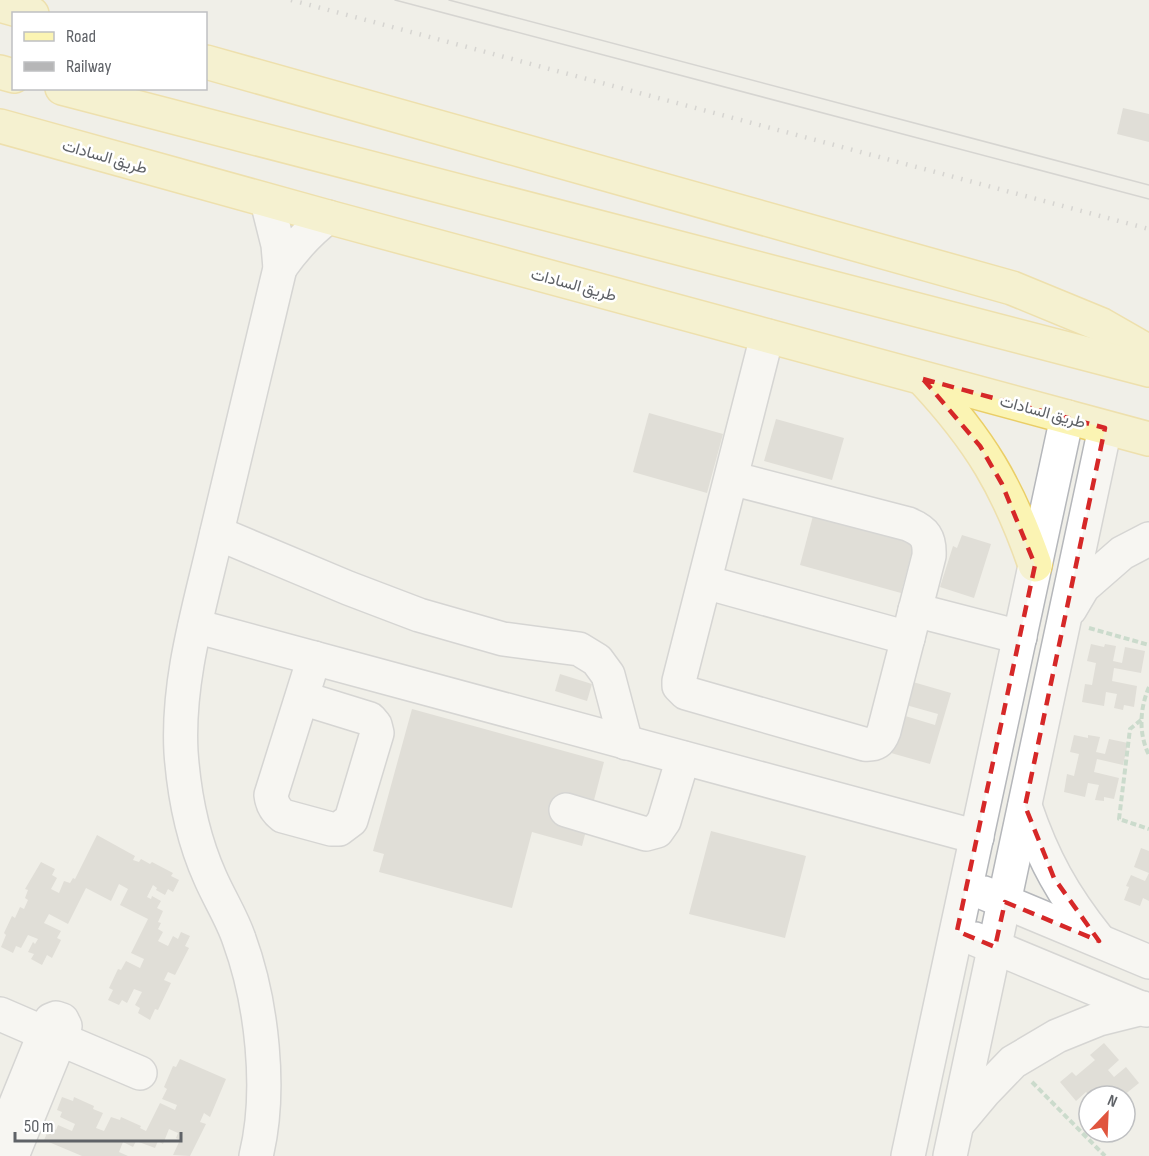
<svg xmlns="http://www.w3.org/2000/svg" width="1149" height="1156" font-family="'Sofia Sans Condensed',Vazirmatn,sans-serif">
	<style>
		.building { fill: #cccac4 }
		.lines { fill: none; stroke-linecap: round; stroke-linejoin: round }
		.minor-casing { stroke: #b5b7bb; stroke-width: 36 }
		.major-casing { stroke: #eace67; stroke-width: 36 }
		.path { stroke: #9ec4ac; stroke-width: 4; stroke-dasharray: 6 3; stroke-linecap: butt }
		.minor { stroke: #fff; stroke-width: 33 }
		.major { stroke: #fbf4b3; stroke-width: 33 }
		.tram { stroke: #b6b6b7; stroke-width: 1.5 }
		.rail { stroke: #b6b6b7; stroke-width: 4.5; stroke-dasharray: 1.5 8; stroke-linecap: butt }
		.marked { fill: none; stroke: #d62828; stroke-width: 4.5; stroke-dasharray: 12 8; stroke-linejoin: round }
		.labels { text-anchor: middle; stroke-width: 5; stroke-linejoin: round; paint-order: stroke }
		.street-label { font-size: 16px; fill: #5f6267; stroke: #fff }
	</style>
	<rect width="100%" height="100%" fill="#f0efe8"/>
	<g class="building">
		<polygon points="1123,108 1149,114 1149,142 1117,134"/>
		<polygon points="649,413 723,434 707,493 633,472"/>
		<polygon points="776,419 844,438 832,480 764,461"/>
		<polygon points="814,512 915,540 901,593 800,565"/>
		<polygon points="962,535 991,544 974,598 940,587 953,546 957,548"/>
		<polygon points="1091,644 1104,647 1105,644 1116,646 1113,661 1122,663 1125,647 1145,651 1141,673 1114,668 1112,681 1137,686 1134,707 1124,705 1123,710 1114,708 1117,694 1106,692 1104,706 1082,702 1085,684 1092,685 1096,663 1087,661"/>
		<polygon points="560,674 592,684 587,701 555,691"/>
		<polygon points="913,682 951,693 930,764 891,753 902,715 935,725 938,714 906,705"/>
		<polygon points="412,709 604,762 582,846 532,832 512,908 379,872 384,854 373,851"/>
		<polygon points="1074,735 1088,738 1088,735 1100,737 1096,752 1105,754 1109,739 1128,743 1123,765 1097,759 1094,772 1119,778 1114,799 1104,797 1104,801 1095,800 1099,785 1088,783 1085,797 1064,792 1067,774 1074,776 1079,754 1070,752"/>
		<polygon points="711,831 806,856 785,938 689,914"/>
		<polygon points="97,835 135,856 133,860 139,862 141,859 150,864 152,862 173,873 171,876 179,880 173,892 168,889 165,895 156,890 157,888 153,885 147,897 151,899 152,896 161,901 157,908 163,911 158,922 161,923 158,929 163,932 158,941 168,946 173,936 178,939 181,932 190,936 185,946 189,948 175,975 168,972 164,980 171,983 158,1010 155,1009 150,1020 138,1013 140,1008 135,1005 142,992 134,989 127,1003 122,1000 119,1005 108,1000 113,990 109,988 118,969 121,970 126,961 140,968 144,959 131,953 148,919 120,905 128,889 119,884 111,901 86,888 68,924 49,914 44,923 61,931 57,938 61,940 52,958 47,955 42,965 31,959 34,954 28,952 33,942 35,944 38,939 28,935 21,948 16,946 13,953 1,947 6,935 4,933 12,916 15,918 20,907 24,909 28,900 25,898 28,890 25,889 41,862 55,869 52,875 57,878 51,889 59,893 64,881 70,883 73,878 75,879"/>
		<polygon points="1141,848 1149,851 1149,901 1143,898 1140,906 1124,900 1129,887 1126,886 1131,875 1145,881 1149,873 1134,867"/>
		<polygon points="1104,1043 1119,1060 1108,1070 1114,1077 1126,1067 1139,1083 1123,1096 1119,1096 1115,1090 1108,1096 1090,1096 1086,1092 1076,1101 1060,1082 1072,1072 1076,1076 1095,1060 1090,1055"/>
		<polygon points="180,1059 226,1079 210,1117 204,1113 200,1122 206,1124 190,1156 173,1155 180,1140 176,1138 178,1133 169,1129 163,1144 158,1141 155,1148 136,1141 133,1147 123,1142 119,1152 128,1156 82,1156 44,1140 50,1127 56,1130 58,1125 72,1131 75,1124 60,1117 62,1112 57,1110 62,1097 73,1101 74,1097 94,1106 93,1109 103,1113 96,1128 104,1131 111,1117 120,1120 121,1117 141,1126 140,1128 146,1131 160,1103 175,1110 177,1105 162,1099 167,1089 164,1087 173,1066 176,1067"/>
	</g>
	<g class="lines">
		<g class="minor-casing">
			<g id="minor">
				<path d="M280 268C294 248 308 232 328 217"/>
				<path d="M731 478 908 524C925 531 930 538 929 556L884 731C880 742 876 745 864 744L686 693 679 686V681L767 336"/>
				<polyline points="217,533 348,588 419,615 503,639 579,649 597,660 608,675 626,743"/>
				<polyline points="705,582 908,638"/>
				<polyline points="1070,609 1083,587 1122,553 1149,539"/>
				<polyline points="915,610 1020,637"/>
				<polyline points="195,626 977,837"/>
				<path d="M302 698 370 719 375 725 377 733 351 820 339 829H331L283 816C275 810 272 804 271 795L314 658"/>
				<path d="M1025 806C1043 859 1063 895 1098 939"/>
				<polyline points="566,810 646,834 657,831 664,821 683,758"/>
				<polyline points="984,893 1149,962"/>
				<polyline points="975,939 1146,1010"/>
				<polyline points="0,1014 44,1033"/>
				<polyline points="60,1039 140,1073"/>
				<polyline points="959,1122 985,1091 1013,1062 1057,1036 1099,1019 1143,1008"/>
				<polyline points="0,1143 48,1025 51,1020 56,1018 62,1020 65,1026 63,1031 12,1156"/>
				<path d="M256 1156C272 1091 262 1002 239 939 232 918 219 898 210 877 193 839 184 794 181 752 177 679 200 606 216 536 238 446 259 357 280 268L278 245 267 201"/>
				<polyline points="908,1156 1067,417"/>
				<polyline points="950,1156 1105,428"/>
			</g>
		</g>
		<g class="major-casing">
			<g id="major">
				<polyline points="0,5 32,14"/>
				<polyline points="206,62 1012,288 1102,325 1149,352"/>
				<polyline points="0,72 14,76"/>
				<polyline points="62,88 1149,370"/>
				<polyline points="0,126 328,217 1149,439"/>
				<path d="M923 379C980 440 1008 487 1035 565"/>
			</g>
		</g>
		<g class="path">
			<polyline points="1089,628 1149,645"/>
			<path d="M1149 687C1140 708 1138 733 1149 755"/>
			<polyline points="1141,720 1130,729 1119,819 1149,829"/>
			<polyline points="1032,1082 1105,1156"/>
		</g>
		<use href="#minor" class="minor"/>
		<use href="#major" class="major"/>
		<g class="tram">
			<polyline points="395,0 1149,199"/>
			<polyline points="449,0 1149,185"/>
		</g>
		<polyline class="rail" points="291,0 1149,229"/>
	</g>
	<path d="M0 0H1149V1156H0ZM923 379 1105 428 1025 806 1054 878 1099 941 1005 902 995 947 957 931 1035 565 1002 484 980 446Z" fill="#f0efe8" fill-opacity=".55" fill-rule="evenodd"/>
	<path class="marked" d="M923 379 1105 428 1025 806 1054 878 1099 941 1005 902 995 947 957 931 1035 565 1002 484 980 446Z"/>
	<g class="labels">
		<g class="street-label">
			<text transform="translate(105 156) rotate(16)" y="6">طريق السادات</text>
			<text transform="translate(574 284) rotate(15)" y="6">طريق السادات</text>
			<text transform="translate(1043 411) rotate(15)" y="6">طريق السادات</text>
		</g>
	</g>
	<rect x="12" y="12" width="195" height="78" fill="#ffffff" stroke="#bfc0c2" stroke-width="1.5"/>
	<rect x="24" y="32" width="30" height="9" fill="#fbf4b3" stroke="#bfc0c2" stroke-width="1.5"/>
	<text x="66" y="42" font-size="18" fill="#5f6267">Road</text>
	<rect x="24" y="62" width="30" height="9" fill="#b6b6b7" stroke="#bfc0c2" stroke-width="1.5"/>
	<text x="66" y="72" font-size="18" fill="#5f6267">Railway</text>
	<g transform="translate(1107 1114) rotate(23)"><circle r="28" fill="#ffffff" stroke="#bfc0c2" stroke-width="1.5"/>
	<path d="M0-4.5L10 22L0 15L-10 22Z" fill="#e0553e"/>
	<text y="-9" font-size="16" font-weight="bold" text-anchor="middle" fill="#5f6267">N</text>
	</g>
	<path d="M15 1132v9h166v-9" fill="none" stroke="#5f6267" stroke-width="3"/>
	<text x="24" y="1132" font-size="18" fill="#5f6267" stroke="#ffffff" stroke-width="4.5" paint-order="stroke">50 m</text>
</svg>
